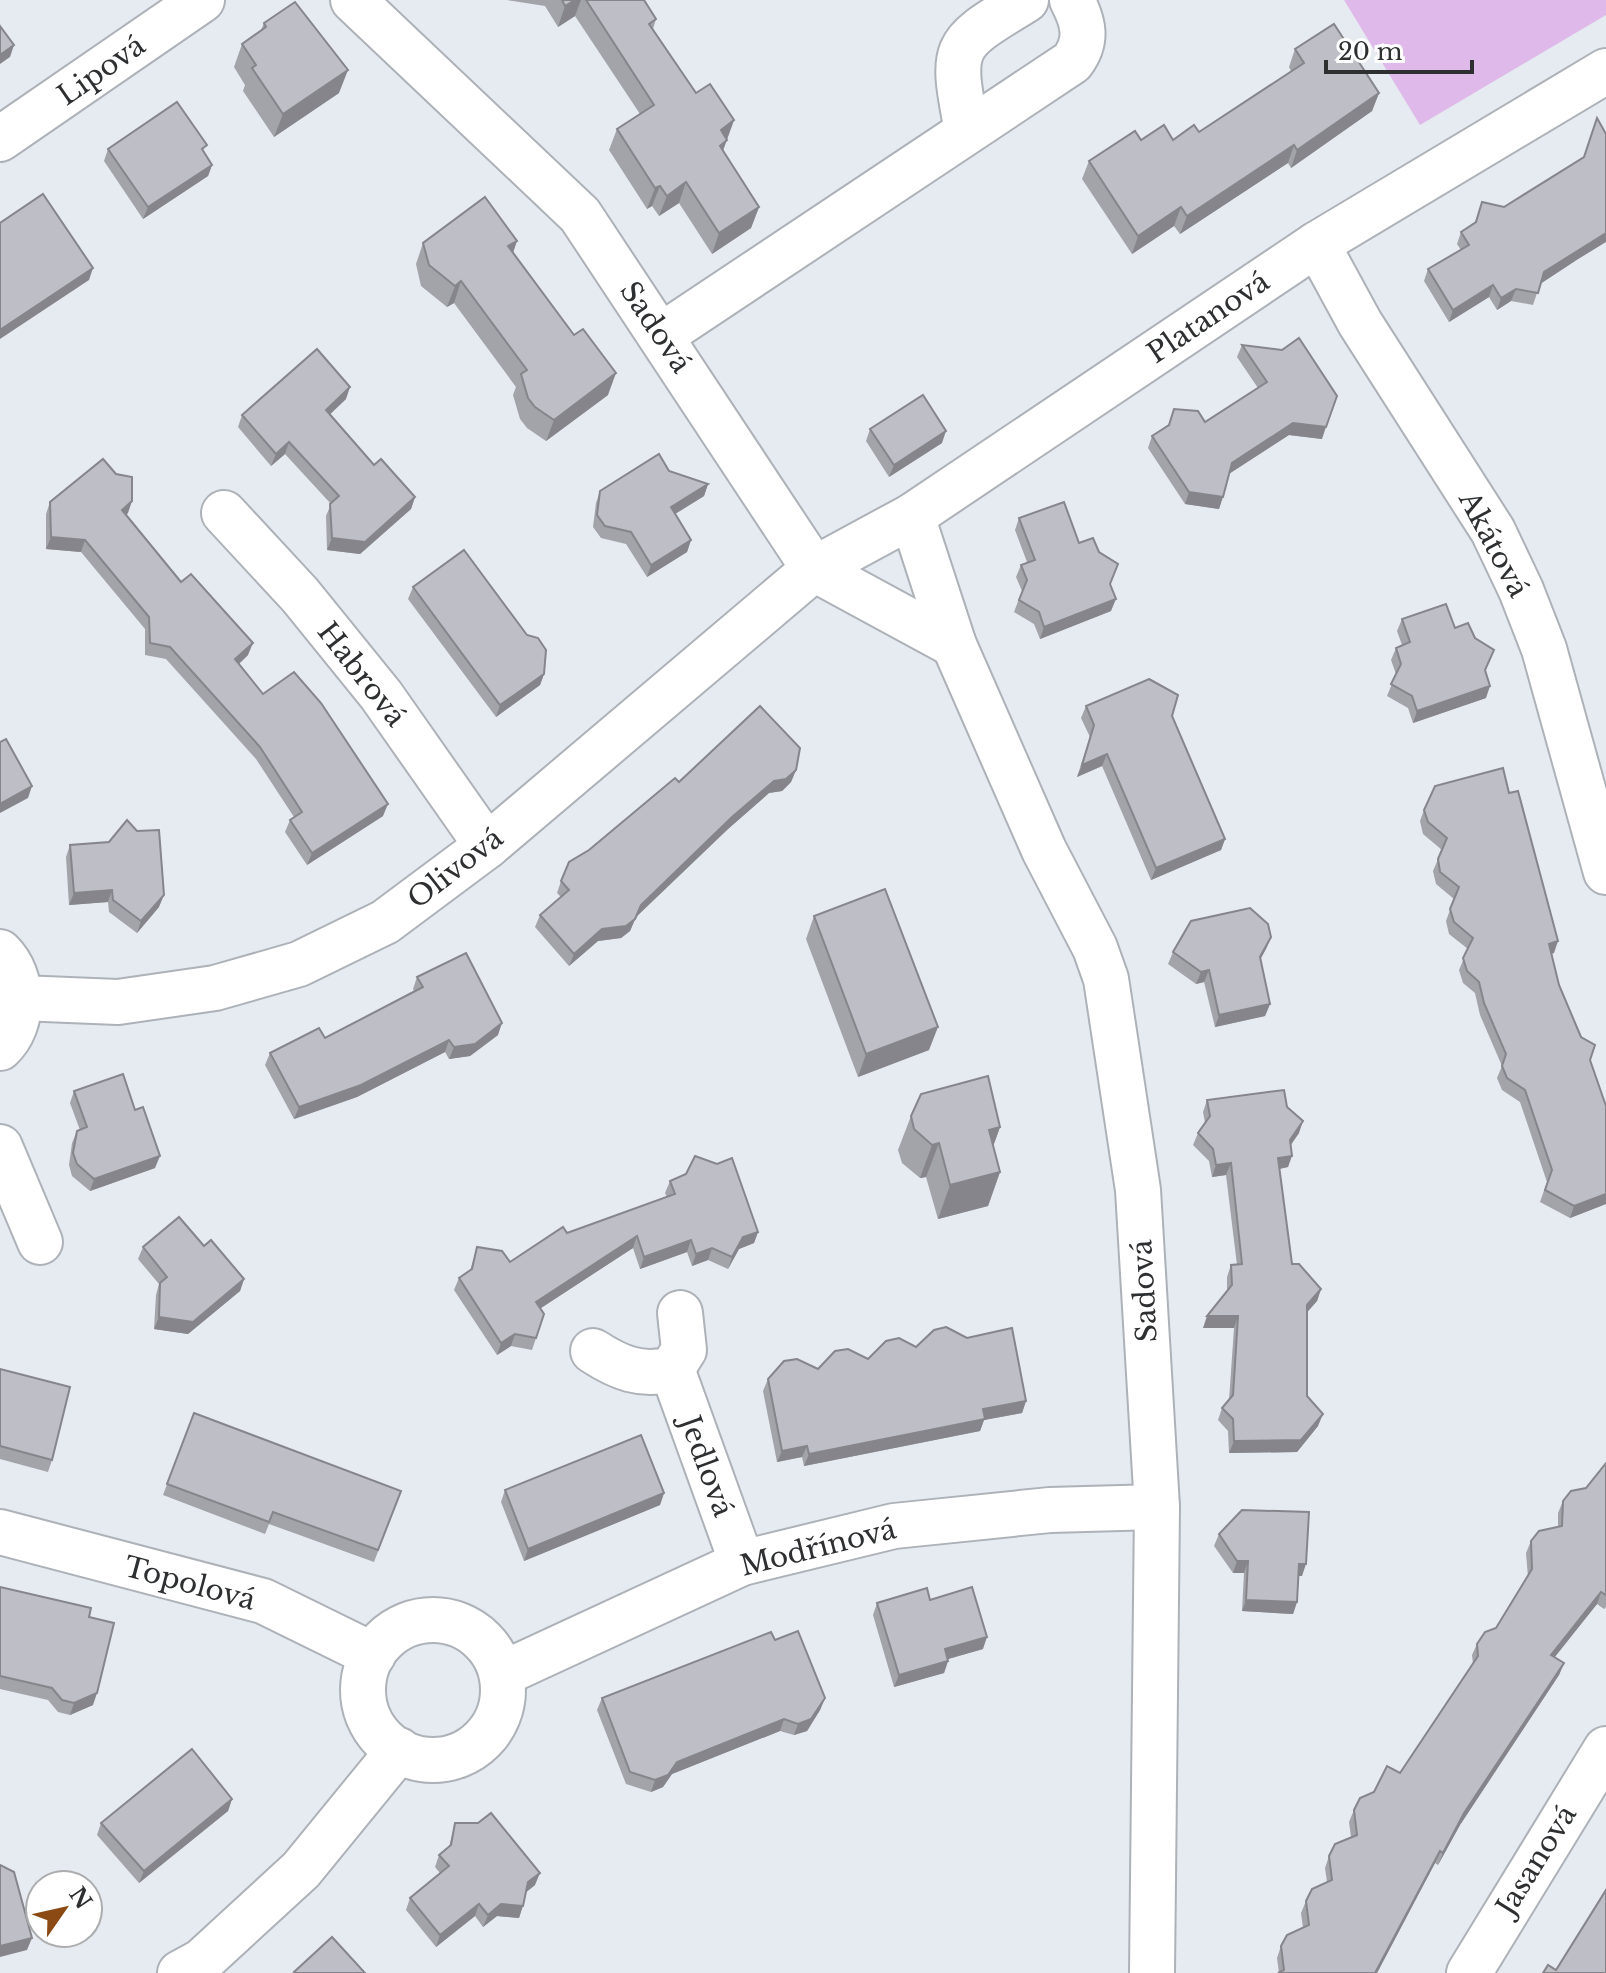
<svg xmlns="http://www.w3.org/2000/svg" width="1606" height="1973" font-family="'Libre Baskerville',serif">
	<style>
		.green { fill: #dfb9e9 }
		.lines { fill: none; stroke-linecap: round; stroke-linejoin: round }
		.minor-casing { stroke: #adb2b8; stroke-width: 48 }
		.minor { stroke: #fff; stroke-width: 44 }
		.wall { fill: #a3a3aa }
		.shaded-wall { fill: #85858b }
		.building { fill: #bebec6; stroke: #85858b; stroke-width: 2 }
		.labels { text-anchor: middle; stroke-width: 8; stroke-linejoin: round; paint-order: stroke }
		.street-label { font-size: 28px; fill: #2d2f31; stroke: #fff }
	</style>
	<rect width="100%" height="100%" fill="#e6ebf1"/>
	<polygon class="green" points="1344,0 1606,0 1606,15 1420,125"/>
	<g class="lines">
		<g class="minor-casing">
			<g id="minor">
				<polyline points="353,0 580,215 814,569 954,645"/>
				<path d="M967 131C950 43 952 45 1026 0"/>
				<polyline points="0,139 202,0"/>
				<polyline points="1317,244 1360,323 1493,531 1521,590 1544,649 1606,872"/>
				<path d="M662 335 1072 62C1088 41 1084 23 1072 0"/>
				<polyline points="224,513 300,595 381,695 487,846"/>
				<polyline points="912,516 954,645 1044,850 1095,948 1106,979 1138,1190 1157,1507 1152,1973"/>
				<path d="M0 952C25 976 26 1024 0 1048"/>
				<polyline points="20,998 118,1002 215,988 299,964 385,922 487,846 814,569 912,516 1317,244 1606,71"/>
				<polyline points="0,1147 40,1242"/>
				<path d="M593 1351C619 1368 641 1377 672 1369L684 1350 680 1313"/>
				<polyline points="672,1369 742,1563"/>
				<polyline points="0,1532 263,1601 373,1655"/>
				<circle cx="433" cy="1690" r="70"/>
				<polyline points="502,1674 742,1563 894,1526 1050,1510 1157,1507"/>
				<polyline points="180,1973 202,1961 301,1870 399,1750"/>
				<polyline points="1469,1973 1606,1749"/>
			</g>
		</g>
		<use href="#minor" class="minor"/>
	</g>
	<g class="wall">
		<polygon points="507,0 644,0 656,19 653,29 696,93 734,120 723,151 759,207 751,228 712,254 679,203 659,216 652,206 647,209 609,150 617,129 640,114 575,16 558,27 545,6"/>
		<polygon points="264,23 339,93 274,137 243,91 245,85 234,67 242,44 261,30"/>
		<polygon points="1295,49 1379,93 1372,111 1291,168 1288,163 1180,234 1174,226 1132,254 1082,179 1089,161 1199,132 1291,71 1289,67"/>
		<polygon points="108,149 204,153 212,165 208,176 143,219 104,161"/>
		<polygon points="1482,202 1575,261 1540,284 1533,305 1511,301 1497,310 1489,297 1449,322 1424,281 1428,269 1461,250 1457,244 1461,232 1475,222"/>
		<polygon points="423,243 513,252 608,395 546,441 527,428 520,419 513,395 516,387 454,303 447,307 421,286 416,264"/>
		<polygon points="1242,345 1322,439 1289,435 1229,474 1219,509 1185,504 1148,448 1152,436 1168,426 1174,409 1205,422 1258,388 1237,357"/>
		<polygon points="346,399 330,414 374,465 415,497 411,509 360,554 327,550 326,516 331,504 285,454 271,466 238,427 242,415"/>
		<polygon points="870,429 942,443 889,477 866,441"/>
		<polygon points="669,471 708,484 704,496 675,514 691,540 687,552 647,577 626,544 601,538 593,527 596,503 600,491"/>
		<polygon points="50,502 128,513 126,514 181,582 248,655 239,664 263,694 383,816 307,865 285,832 290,820 294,817 256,759 166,659 145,655 145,629 81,552 46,549 46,514"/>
		<polygon points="1019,518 1079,543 1111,584 1111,611 1040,639 1034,624 1014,612 1022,591 1016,577 1021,565 1027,562 1015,530"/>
		<polygon points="413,587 544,674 540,685 496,717 408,599"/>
		<polygon points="1402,619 1455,628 1486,698 1413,723 1408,708 1387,696 1396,674 1391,660 1396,648 1402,645 1397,631"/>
		<polygon points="1086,706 1225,839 1221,850 1151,880 1102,766 1077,777 1090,737 1081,718"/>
		<polygon points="796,770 791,782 782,791 769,793 728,829 636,917 630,931 621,938 598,941 569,966 535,927 540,915 561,897 557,893 561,881 589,850 679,782"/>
		<polygon points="1424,810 1554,953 1551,954 1559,985 1590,1060 1606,1204 1570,1218 1540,1202 1547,1182 1520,1102 1502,1090 1497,1078 1502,1066 1480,1015 1475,993 1463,983 1459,970 1468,949 1449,934 1446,921 1454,899 1436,884 1433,871 1442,850 1423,834 1420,821"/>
		<polygon points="70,845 159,907 137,933 109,912 108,902 69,905 66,857"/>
		<polygon points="814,916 929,1050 858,1077 806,939"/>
		<polygon points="1271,937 1260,960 1270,1004 1265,1016 1215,1027 1204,982 1196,984 1168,964 1173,952"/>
		<polygon points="417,977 498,1035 470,1056 449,1059 445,1052 357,1097 294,1119 265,1065 270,1053 325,1038 414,991 413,989"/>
		<polygon points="74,1091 155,1168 90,1191 72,1176 69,1165 72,1143 77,1131 80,1130 70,1103"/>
		<polygon points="1207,1100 1287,1107 1299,1133 1291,1144 1288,1167 1279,1169 1292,1264 1321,1289 1317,1301 1307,1312 1307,1396 1318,1426 1297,1452 1229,1453 1228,1431 1218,1420 1222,1408 1229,1400 1234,1328 1203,1328 1227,1291 1227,1277 1231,1265 1237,1265 1226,1175 1212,1177 1209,1161 1193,1145 1198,1133 1205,1123 1203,1112"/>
		<polygon points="911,1116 1000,1127 993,1146 1000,1172 988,1206 938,1219 926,1177 920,1178 902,1163 898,1150"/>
		<polygon points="670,1181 758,1232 754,1243 739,1249 728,1269 708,1260 692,1266 687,1252 640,1269 633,1248 540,1308 544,1314 532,1350 511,1346 497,1355 454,1290 459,1278 470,1271 477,1247 510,1262 567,1233 667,1197 665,1193"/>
		<polygon points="204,1246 244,1279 240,1291 188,1334 154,1329 156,1295 159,1284 138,1259 143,1247"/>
		<polygon points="0,1369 52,1460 48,1472 0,1459"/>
		<polygon points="818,1369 1026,1401 1022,1413 984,1420 980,1431 804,1466 802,1457 777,1462 763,1391 768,1379"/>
		<polygon points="194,1413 401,1491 374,1562 269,1524 265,1534 163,1495"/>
		<polygon points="1606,1463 1606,1607 1604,1609 1597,1604 1554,1657 1564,1663 1559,1675 1460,1825 1438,1865 1435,1863 1377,1973 1278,1973 1279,1973 1277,1958 1281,1946 1303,1928 1301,1913 1306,1901 1327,1882 1325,1868 1329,1856 1351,1837 1349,1822 1354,1810 1374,1792 1400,1773 1473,1664 1472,1655 1477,1644 1496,1628 1528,1577 1526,1553 1531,1541 1558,1527 1558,1513 1563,1501 1586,1488"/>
		<polygon points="505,1490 664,1493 660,1505 524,1561 501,1502"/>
		<polygon points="1219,1534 1302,1576 1298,1576 1297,1602 1293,1614 1242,1611 1244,1573 1233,1573 1214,1546"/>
		<polygon points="0,1587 89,1617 93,1705 70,1715 58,1712 48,1700 0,1689"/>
		<polygon points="930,1600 983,1649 948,1659 948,1661 944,1673 894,1687 873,1615 877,1603"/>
		<polygon points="775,1640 825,1698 820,1710 807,1731 794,1735 780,1731 672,1774 663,1787 651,1792 626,1784 597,1710 602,1698"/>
		<polygon points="232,1799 228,1811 139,1883 97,1835 101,1823"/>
		<polygon points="455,1823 535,1885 526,1892 519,1918 497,1916 483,1927 475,1916 436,1947 406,1910 410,1898 440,1873 435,1867 439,1855 449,1847"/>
	</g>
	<g class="shaded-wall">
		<polygon points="575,0 581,0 575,16 558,27 565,6"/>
		<polygon points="14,45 10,57 0,64 0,55"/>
		<polygon points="348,70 339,93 274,137 283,114"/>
		<polygon points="1379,93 1372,111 1291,168 1297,150"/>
		<polygon points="734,120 719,161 721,130"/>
		<polygon points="1294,145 1288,163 1180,234 1187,216"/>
		<polygon points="212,165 208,176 143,219 148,207"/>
		<polygon points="686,182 679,203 659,216 667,196"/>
		<polygon points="660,186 652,206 647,209 655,188"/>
		<polygon points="759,207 751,228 712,254 719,233"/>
		<polygon points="1181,207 1174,226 1132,254 1138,236"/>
		<polygon points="1606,233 1606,242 1575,261 1540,284 1544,272"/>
		<polygon points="517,241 510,262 508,246"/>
		<polygon points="93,268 89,280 0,339 0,330"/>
		<polygon points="461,281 454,303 447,307 455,286"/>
		<polygon points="1493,285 1489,297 1449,322 1453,310"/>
		<polygon points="1516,289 1511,301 1497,310 1501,298"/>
		<polygon points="616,373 608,395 546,441 554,420"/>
		<polygon points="350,387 346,399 322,422 326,410"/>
		<polygon points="1293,423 1326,427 1322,439 1289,435 1227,475 1232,463"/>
		<polygon points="946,431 942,443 889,477 894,465"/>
		<polygon points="289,442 285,454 271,466 276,454"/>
		<polygon points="708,484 704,496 667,519 671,507"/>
		<polygon points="1189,492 1223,497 1219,509 1185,504"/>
		<polygon points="415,497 411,509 360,554 327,550 332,538"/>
		<polygon points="132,501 128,513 118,522 122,510"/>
		<polygon points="51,537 85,540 81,552 46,549"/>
		<polygon points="691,540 687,552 647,577 651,565"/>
		<polygon points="1116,599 1111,611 1040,639 1044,627"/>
		<polygon points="253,643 248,655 231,671 235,659"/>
		<polygon points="544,674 540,685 496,717 500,705"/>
		<polygon points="1490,686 1486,698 1413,723 1417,711"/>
		<polygon points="1107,754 1102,766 1077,777 1082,765"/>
		<polygon points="796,770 791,782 782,791 769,793 728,829 636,917 630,931 621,938 598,941 569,966 574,954 602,929 641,905 732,817 774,781"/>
		<polygon points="32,786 28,798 0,813 0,804"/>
		<polygon points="388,804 383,816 307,865 312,853"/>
		<polygon points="1225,839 1221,850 1151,880 1156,868"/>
		<polygon points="112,890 108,902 69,905 74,893"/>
		<polygon points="164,895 159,907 137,933 141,921"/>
		<polygon points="1271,937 1266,949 1255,969 1260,957"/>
		<polygon points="1558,941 1554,953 1545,956 1549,944"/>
		<polygon points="1209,970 1204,982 1196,984 1201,972"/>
		<polygon points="1270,1004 1265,1016 1215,1027 1219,1015"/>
		<polygon points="502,1023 498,1035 470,1056 449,1059 454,1047"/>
		<polygon points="938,1027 929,1050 858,1077 866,1054"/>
		<polygon points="449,1040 445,1052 357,1097 294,1119 299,1107"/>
		<polygon points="1303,1121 1299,1133 1286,1152 1290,1140"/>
		<polygon points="1000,1127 988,1161 989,1130"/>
		<polygon points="939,1143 926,1177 920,1178 932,1145"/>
		<polygon points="160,1156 155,1168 90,1191 94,1179"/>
		<polygon points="1292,1156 1288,1167 1274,1170 1278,1158"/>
		<polygon points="1231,1163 1226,1175 1212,1177 1216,1165"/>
		<polygon points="1000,1172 988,1206 938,1219 950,1185"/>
		<polygon points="1606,1194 1606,1204 1570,1218 1574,1206"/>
		<polygon points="758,1232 754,1243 739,1249 728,1269 732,1257 743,1237"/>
		<polygon points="637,1236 633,1248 532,1314 536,1302"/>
		<polygon points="691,1240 687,1252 640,1269 644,1257"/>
		<polygon points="712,1248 708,1260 692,1266 696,1254"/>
		<polygon points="244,1279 240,1291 188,1334 154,1329 159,1317"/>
		<polygon points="1321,1289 1317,1301 1303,1317 1307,1305"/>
		<polygon points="1207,1316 1238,1316 1234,1328 1203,1328"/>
		<polygon points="515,1334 511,1346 497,1355 501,1343"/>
		<polygon points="1026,1401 1022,1413 984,1420 980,1431 804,1466 809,1454 983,1409"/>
		<polygon points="1323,1414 1318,1426 1297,1452 1229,1453 1234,1441"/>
		<polygon points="807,1446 802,1457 777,1462 782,1451"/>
		<polygon points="664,1493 660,1505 524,1561 528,1549"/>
		<polygon points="1237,1561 1248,1561 1244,1573 1233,1573"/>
		<polygon points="1299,1564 1306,1564 1302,1576 1295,1576"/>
		<polygon points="1601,1592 1597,1604 1547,1667 1551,1655"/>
		<polygon points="1246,1600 1297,1602 1293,1614 1242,1611"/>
		<polygon points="987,1637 983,1649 941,1661 945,1649"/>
		<polygon points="948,1661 944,1673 894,1687 899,1675"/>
		<polygon points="1564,1663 1559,1675 1460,1825 1438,1865 1443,1853 1464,1813"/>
		<polygon points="97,1693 93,1705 70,1715 74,1703"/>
		<polygon points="825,1698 820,1710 807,1731 794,1735 798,1724"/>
		<polygon points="784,1719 780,1731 672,1774 663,1787 651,1792 655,1780 677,1762"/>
		<polygon points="232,1799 228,1811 139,1883 144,1871"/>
		<polygon points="1440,1851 1435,1863 1377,1973 1375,1973"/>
		<polygon points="540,1873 535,1885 524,1894 528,1882"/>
		<polygon points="479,1904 475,1916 436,1947 440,1935"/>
		<polygon points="501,1904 523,1906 519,1918 497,1916 483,1927 488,1915"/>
		<polygon points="32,1938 27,1950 0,1957 0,1946"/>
	</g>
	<g class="building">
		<polygon points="562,0 575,0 565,6"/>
		<polygon points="586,0 644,0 656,19 649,24 696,93 710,84 734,120 721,130 727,140 720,146 759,207 719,233 686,182 667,196 660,186 655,188 617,129 654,105"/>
		<polygon points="295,2 348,70 283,114 252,68 256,65 242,44 266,27 264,23"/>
		<polygon points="1334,24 1379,93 1297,150 1294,145 1187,216 1181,207 1138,236 1089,161 1135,131 1141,140 1164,125 1173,140 1194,125 1199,132 1304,63 1295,49"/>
		<polygon points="0,26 14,45 0,55"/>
		<polygon points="177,102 207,145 202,149 212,165 148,207 108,149"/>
		<polygon points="1597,118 1606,134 1606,233 1544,272 1538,293 1516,289 1501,298 1493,285 1453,310 1428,269 1469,245 1461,232 1476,222 1482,202 1504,207 1584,157"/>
		<polygon points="43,194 93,268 0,330 0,223"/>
		<polygon points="485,197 517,241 508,246 574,335 583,329 616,373 554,420 535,407 528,398 521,374 527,370 461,281 455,286 429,265 423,243"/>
		<polygon points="1299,338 1337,396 1326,427 1293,423 1232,463 1223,497 1189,492 1152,436 1169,425 1174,409 1198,411 1205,422 1267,382 1242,345 1282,350"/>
		<polygon points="317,349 350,387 326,410 374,465 381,459 415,497 365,542 332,538 330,504 339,496 289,442 276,454 242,415"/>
		<polygon points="923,395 946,431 894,465 870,429"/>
		<polygon points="659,454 669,471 708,484 671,507 691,540 651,565 631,532 605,526 597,515 600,491"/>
		<polygon points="103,459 116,474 132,477 132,501 122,510 181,582 191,574 253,643 235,659 263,694 294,672 321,703 388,804 312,853 290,820 302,812 260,747 170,647 150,643 149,617 85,540 51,537 50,502"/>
		<polygon points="1064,502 1079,543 1093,538 1099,552 1118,564 1110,584 1116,599 1044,627 1039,612 1019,600 1027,580 1021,565 1035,560 1019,518"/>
		<polygon points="464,550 527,635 538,638 546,650 544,674 500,705 413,587"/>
		<polygon points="1446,604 1455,628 1468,623 1475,638 1494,650 1485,670 1490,686 1417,711 1412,696 1391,684 1401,664 1396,648 1410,642 1402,619"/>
		<polygon points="1149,679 1178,695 1172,716 1225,839 1156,868 1107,754 1082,765 1094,725 1086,706"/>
		<polygon points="760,706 800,748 796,770 786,779 774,781 732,817 641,905 635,919 626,926 602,929 574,954 540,915 569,890 561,881 569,862 589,850 675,778 679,782"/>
		<polygon points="6,739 32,786 0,804 0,742"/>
		<polygon points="1503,768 1509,793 1518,791 1558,941 1549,944 1559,985 1581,1037 1595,1045 1590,1060 1606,1106 1606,1194 1574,1206 1545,1190 1552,1170 1525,1090 1507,1078 1502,1066 1506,1054 1484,1003 1479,982 1467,971 1463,958 1473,938 1454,922 1450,909 1459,887 1440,872 1438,859 1447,838 1428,822 1424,810 1435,786"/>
		<polygon points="127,820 137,831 159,830 164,895 141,921 113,900 112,890 74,893 70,845 109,842"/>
		<polygon points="885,889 938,1027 866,1054 814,916"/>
		<polygon points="1250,908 1268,924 1271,937 1260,957 1270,1004 1219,1015 1209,970 1201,972 1173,952 1191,921"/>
		<polygon points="466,953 502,1023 475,1044 454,1047 449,1040 361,1085 299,1107 270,1053 319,1028 325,1038 423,987 417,977"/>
		<polygon points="123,1074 135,1110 143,1107 160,1156 94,1179 77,1164 73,1153 77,1131 87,1127 74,1091"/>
		<polygon points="988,1076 1000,1127 989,1130 1000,1172 950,1185 939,1143 932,1145 914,1129 911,1116 921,1094"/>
		<polygon points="1284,1090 1287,1107 1303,1121 1290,1140 1292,1156 1278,1158 1292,1264 1299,1264 1321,1289 1307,1305 1307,1396 1323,1414 1301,1440 1234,1441 1233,1419 1222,1408 1233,1395 1238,1316 1207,1316 1232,1285 1231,1265 1242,1264 1231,1163 1216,1165 1213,1149 1198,1133 1210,1116 1207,1100"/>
		<polygon points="695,1156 717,1164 732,1158 758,1232 743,1237 732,1257 712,1248 696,1254 691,1240 644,1257 637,1236 536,1302 544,1314 536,1338 515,1334 501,1343 459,1278 472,1269 477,1247 502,1251 510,1262 563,1227 567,1233 675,1194 670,1181 686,1174"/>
		<polygon points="179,1217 204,1246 211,1240 244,1279 193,1322 159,1317 160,1283 167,1277 143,1247"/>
		<polygon points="946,1327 967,1338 1012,1328 1026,1401 983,1409 985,1419 809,1454 807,1446 782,1451 768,1379 784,1361 797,1359 818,1369 835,1351 848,1349 868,1359 886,1341 899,1338 916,1347 934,1330"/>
		<polygon points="0,1369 70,1387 52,1460 0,1446"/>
		<polygon points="194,1413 401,1491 378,1550 273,1512 269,1522 167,1484"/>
		<polygon points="641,1435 664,1493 528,1549 505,1490"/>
		<polygon points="1606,1463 1606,1595 1601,1592 1551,1655 1564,1663 1464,1813 1443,1853 1440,1851 1375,1973 1278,1973 1284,1970 1281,1946 1287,1935 1309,1925 1306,1901 1312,1889 1332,1880 1329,1856 1335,1844 1357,1835 1354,1810 1360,1798 1374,1792 1387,1766 1400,1773 1478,1656 1477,1644 1485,1632 1496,1628 1532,1569 1531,1541 1539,1531 1562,1526 1563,1501 1571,1491 1586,1488"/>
		<polygon points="1242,1510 1309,1512 1306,1564 1299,1564 1297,1602 1246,1600 1248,1561 1237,1561 1219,1534"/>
		<polygon points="0,1587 91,1608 89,1617 114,1623 97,1693 74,1703 62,1700 52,1688 0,1676"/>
		<polygon points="972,1587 987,1637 945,1649 948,1661 899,1675 877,1603 927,1588 930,1600"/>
		<polygon points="798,1631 825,1698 811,1719 798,1724 784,1719 677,1762 668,1775 655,1780 630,1772 602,1698 771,1632 775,1640"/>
		<polygon points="192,1749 232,1799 144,1871 101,1823"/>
		<polygon points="491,1813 540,1873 528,1882 523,1906 501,1904 488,1915 479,1904 440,1935 410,1898 449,1866 439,1855 451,1845 455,1823 478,1823"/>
		<polygon points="0,1865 14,1872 32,1938 0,1946"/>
		<polygon points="1606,1890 1606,1973 1543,1973 1548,1965 1556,1970"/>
		<polygon points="332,1937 365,1973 296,1973 294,1972"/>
	</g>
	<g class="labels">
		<g class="street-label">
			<text transform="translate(101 70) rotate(-35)" y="10">Lipová</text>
			<text transform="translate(1208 317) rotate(-34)" y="10">Platanová</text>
			<text transform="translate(656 327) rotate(56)" y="10">Sadová</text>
			<text transform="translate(1494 544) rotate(62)" y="10">Akátová</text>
			<text transform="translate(362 674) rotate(52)" y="10">Habrová</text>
			<text transform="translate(455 868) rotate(-38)" y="10">Olivová</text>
			<text transform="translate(1144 1291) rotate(-93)" y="10">Sadová</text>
			<text transform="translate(707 1466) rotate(70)" y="10">Jedlová</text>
			<text transform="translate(818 1547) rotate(-14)" y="10">Modřínová</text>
			<text transform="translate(190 1583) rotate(15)" y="10">Topolová</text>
			<text transform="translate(1536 1860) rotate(-58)" y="10">Jasanová</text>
		</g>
	</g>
	<g transform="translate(64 1909) rotate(56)"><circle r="38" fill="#ffffff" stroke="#abacad" stroke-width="2"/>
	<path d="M0-6L14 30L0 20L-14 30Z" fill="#8b4a14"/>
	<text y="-12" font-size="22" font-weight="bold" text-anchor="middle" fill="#2d2f31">N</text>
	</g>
	<path d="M1326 60v12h146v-12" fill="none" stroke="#2d2f31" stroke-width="4"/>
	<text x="1338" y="60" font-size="24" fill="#2d2f31" stroke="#ffffff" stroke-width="6" paint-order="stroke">20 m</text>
</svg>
